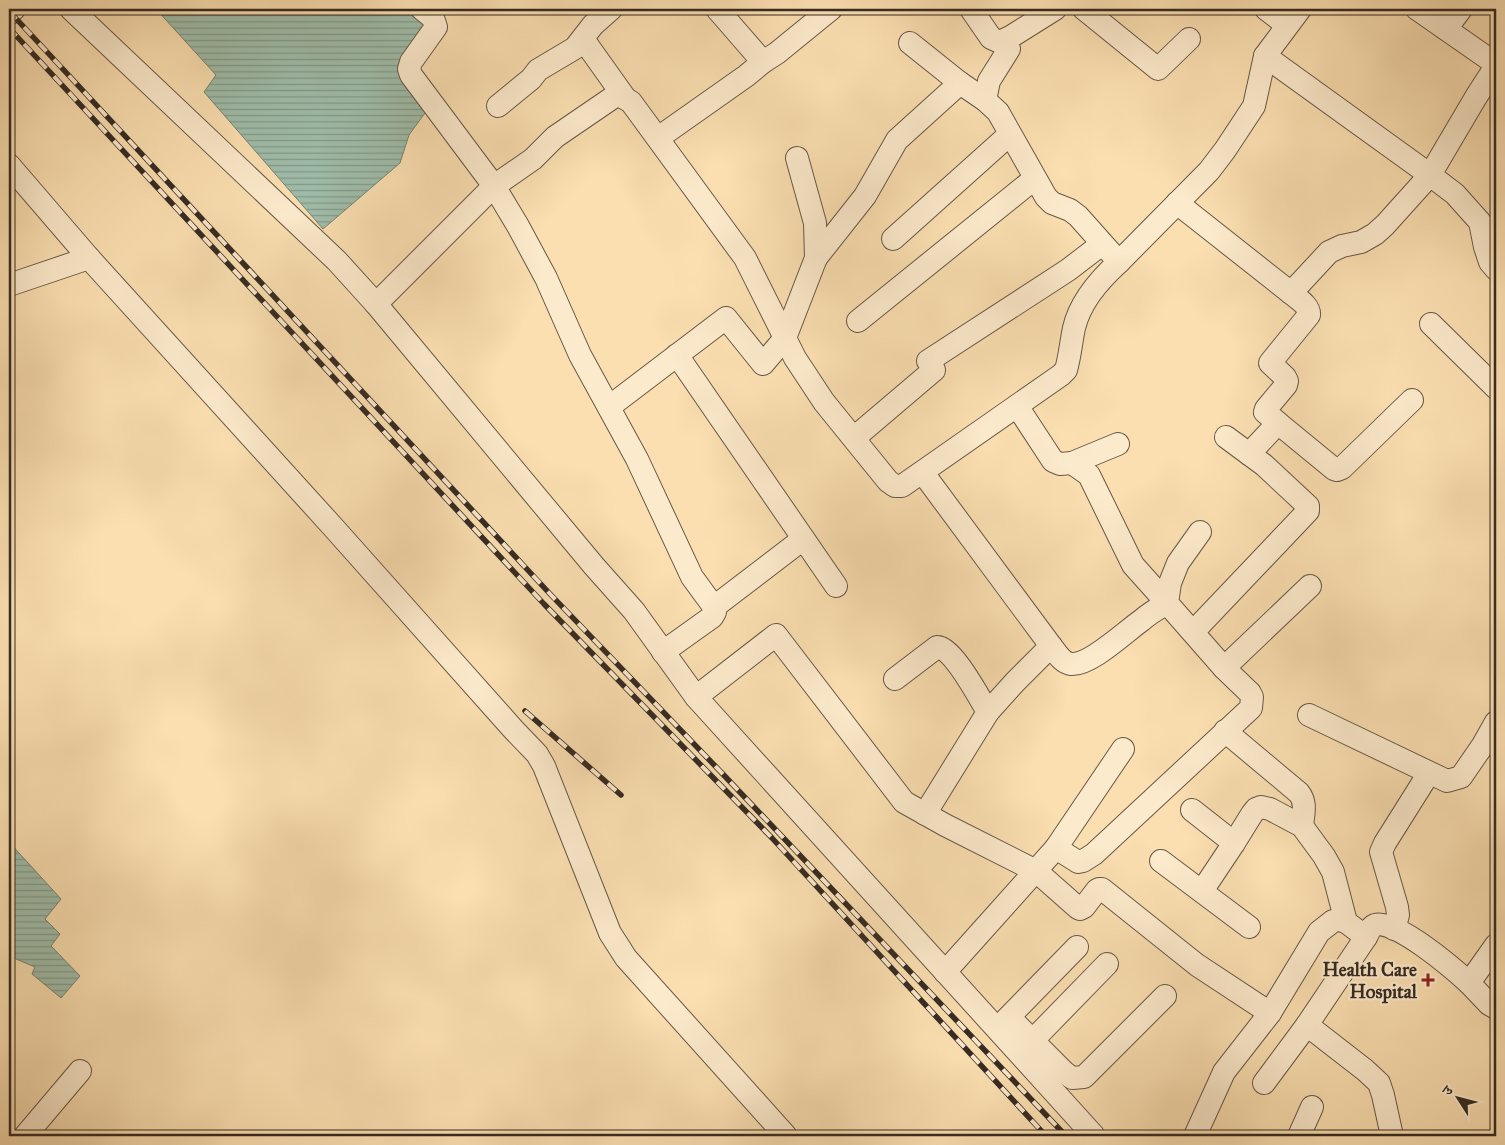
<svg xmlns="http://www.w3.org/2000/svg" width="1505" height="1145" font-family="'IM FELL Great Primer','Noto Serif Devanagari',serif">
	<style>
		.water { fill: url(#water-rules); stroke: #758374 }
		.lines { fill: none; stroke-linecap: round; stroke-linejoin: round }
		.minor-casing { stroke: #665846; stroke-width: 24 }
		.minor { stroke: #fceacc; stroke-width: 22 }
		.rail-casing { stroke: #352b23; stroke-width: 5.5 }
		.rail { stroke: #fceacc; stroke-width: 4; stroke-dasharray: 11; stroke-linecap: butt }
		.poi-dot { fill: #8f2418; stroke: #fceacc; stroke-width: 2 }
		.labels { text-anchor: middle; stroke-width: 4.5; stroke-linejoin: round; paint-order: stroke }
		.poi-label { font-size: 19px; font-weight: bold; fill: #352b23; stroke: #fceacc; text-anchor: end }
	</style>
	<defs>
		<pattern id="water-rules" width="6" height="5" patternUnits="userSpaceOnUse" patternTransform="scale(1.25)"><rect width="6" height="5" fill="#9fbdaa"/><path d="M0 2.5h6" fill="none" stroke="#829a8a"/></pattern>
	</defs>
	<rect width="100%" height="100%" fill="#fbdfb1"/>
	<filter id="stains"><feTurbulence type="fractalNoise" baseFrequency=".004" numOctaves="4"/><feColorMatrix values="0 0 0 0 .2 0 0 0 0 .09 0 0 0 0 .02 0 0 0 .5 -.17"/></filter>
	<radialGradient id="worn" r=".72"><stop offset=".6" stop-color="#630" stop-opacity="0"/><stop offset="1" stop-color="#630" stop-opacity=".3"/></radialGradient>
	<g class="water">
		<polygon points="156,9 441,9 399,66 430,106 409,135 400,163 323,229 204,92 216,75"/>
		<polygon points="9,842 61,899 45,919 60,934 51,946 80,976 61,998 32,974 35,967 9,956"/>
	</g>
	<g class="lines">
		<g class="minor-casing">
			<g id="minor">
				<polyline points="71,9 337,261 376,304 594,566 634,611 696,697 1094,1136"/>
				<polyline points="422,9 433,18 436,27 411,62 409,69 411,75 494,186 518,226 546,278 580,355 637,459 692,577 714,607 715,612 712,617 663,652"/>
				<polyline points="717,9 763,62 777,53 831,9"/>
				<polyline points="971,9 991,38 1000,42 1012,36 1055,9"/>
				<polyline points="1084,9 1158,69 1189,39"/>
				<polyline points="1266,9 1287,25"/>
				<polyline points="1417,9 1496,64"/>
				<polyline points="9,14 14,9"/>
				<polyline points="1446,29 1461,9"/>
				<polyline points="583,39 625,98"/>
				<polyline points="910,43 960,83 985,100 998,112 1046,197 1052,203 1070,210 1078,216 1119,262"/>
				<polyline points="1496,66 1476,97 1430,175 1455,194 1480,222 1485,247 1490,262 1496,269"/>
				<polyline points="985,100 989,81 1009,49"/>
				<polyline points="498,106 531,79 538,70 575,48 593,25 611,9"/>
				<polyline points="658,138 746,76 763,62"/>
				<polyline points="9,165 89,258 333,527 513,729 537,754 544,766 610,933 626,958 786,1136"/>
				<polyline points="1177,203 1291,293 1329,252 1342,246 1361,242 1375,234 1385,225 1430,175 1265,56"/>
				<polyline points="893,239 1009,135"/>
				<polyline points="816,258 865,196 897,140 960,83"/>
				<polyline points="9,285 89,258"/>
				<path d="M376 304 494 186 533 159 555 137 615 96 619 95 631 102 745 258 795 358 824 402 888 481 895 486H902L1061 375 1066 370C1070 356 1071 342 1074 328 1080 302 1099 280 1119 262L1209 171 1225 150 1254 106 1265 56 1300 9"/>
				<polyline points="858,321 1034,179"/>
				<polyline points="1431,324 1496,388"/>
				<polyline points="677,355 836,586"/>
				<polyline points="928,361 1068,270 1102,244"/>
				<polyline points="1017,406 1053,461 1060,464 1072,463 1118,444"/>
				<polyline points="609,407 726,318 763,364 785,338 816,258 815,223 797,158"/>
				<polyline points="1278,423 1334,469 1337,470 1342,468 1412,400"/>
				<polyline points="854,438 934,370"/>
				<path d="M1249 454 1278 423 1265 412 1266 409 1286 385 1287 381 1285 377 1270 363 1309 315C1310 306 1298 299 1291 293"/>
				<path d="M923 473 1051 646C1056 652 1062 663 1071 664 1090 666 1126 631 1142 620 1150 613 1159 608 1167 603L1133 565 1089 475 1072 463"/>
				<polyline points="714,607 803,539"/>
				<polyline points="1193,632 1308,511 1308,506 1264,465 1226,437"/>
				<polyline points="1224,668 1310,586"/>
				<path d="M895 679 937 647C952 646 980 699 988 712"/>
				<polyline points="696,697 776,635 904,802 945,825 1036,871 1078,908 1080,909 1084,907 1097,890 1099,889 1102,889 1197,965 1270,1013"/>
				<polyline points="1309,715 1447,781 1461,777 1483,745 1496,722"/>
				<path d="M1225 731 1299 793C1307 803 1303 815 1302 826"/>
				<polyline points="1192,810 1234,843"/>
				<polyline points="925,814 988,712 1015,682 1051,646"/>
				<polyline points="1056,848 1078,862 1083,861 1094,854 1251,708 1252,697 1250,693 1224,668 1167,603 1170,583 1178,563 1200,532"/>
				<polyline points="1161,861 1249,927"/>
				<polyline points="1202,891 1234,843 1252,814 1256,809 1261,807 1270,809 1302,826 1324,856 1333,872 1346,922"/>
				<polyline points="1394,929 1398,915 1397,907 1381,852 1385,843 1429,773"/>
				<polyline points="1496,945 1469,983 1489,1004 1496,1008"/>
				<polyline points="945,972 1056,848 1123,749"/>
				<polyline points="1009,1017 1064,1072 1072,1078 1084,1077 1165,996"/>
				<polyline points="1307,1025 1365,1070 1379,1083 1383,1095 1392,1136"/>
				<polyline points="999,1027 1077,947"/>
				<polyline points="1032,1041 1107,964"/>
				<polyline points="1264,1083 1307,1025 1366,937"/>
				<polyline points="25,1136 80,1071"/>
				<path d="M1195 1136 1224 1072 1270 1013 1319 932 1333 921 1339 920 1346 922 1366 937C1369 932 1370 927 1375 925 1395 918 1455 970 1469 983"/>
				<polyline points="1299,1136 1312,1107"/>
			</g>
		</g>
		<use href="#minor" class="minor"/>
		<g class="rail-casing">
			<g id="rail">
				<polyline points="9,11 551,595 719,770 1066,1136"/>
				<polyline points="9,28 544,604 772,838 1046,1136"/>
				<polyline points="525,711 621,795"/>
			</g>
		</g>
		<use href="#rail" class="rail"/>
	</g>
	<path class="poi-dot" d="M1425.5 972.5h5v5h5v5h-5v5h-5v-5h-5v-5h5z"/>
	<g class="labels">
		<g class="poi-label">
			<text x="1417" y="976">Health Care<tspan x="1417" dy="22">Hospital</tspan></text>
		</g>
	</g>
	<rect width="1505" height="1145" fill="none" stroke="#fbdfb1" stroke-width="30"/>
	<rect x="10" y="10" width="1485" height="1125" fill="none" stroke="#352b23" stroke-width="2.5"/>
	<rect x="15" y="15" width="1475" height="1115" fill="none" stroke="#352b23"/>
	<g transform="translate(1458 1098) rotate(306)" stroke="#fceacc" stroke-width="4" paint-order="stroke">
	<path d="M0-4L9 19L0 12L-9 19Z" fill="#352b23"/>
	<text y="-8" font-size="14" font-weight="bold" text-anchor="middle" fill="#352b23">उ</text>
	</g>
	<rect width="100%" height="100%" filter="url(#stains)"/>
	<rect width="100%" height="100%" fill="url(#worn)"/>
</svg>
